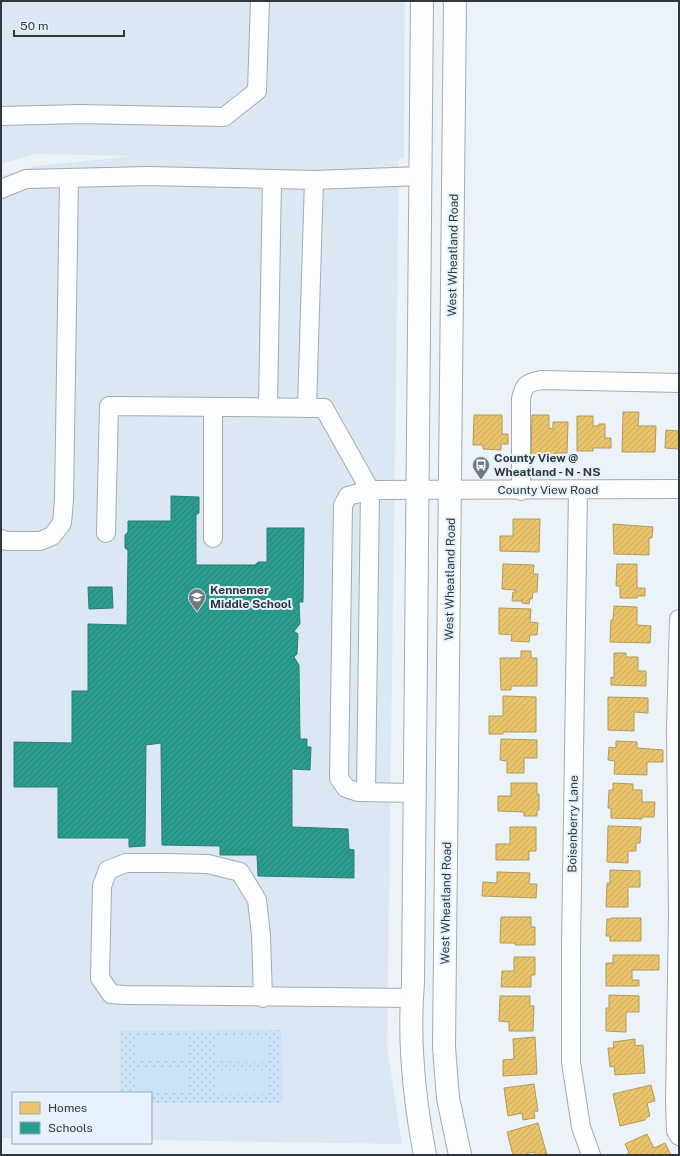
<svg xmlns="http://www.w3.org/2000/svg" width="680" height="1156" font-family="'Public Sans',sans-serif">
	<style>
		.built { fill: #dbe8f3 }
		.park { fill: url(#park-dots) }
		.pitch { fill: #cae3f9 }
		.homes { fill: url(#homes-hatch); stroke: #b29a5c }
		.schools { fill: url(#schools-hatch); stroke: #2c7e76 }
		.lines { fill: none; stroke-linecap: round; stroke-linejoin: round }
		.minor-casing { stroke: #a5abb0; stroke-width: 20 }
		.major-casing { stroke: #a5abb0; stroke-width: 24 }
		.minor { stroke: #fcfdfe; stroke-width: 18 }
		.major { stroke: #fcfdfe; stroke-width: 22 }
		.labels { text-anchor: middle; stroke-width: 4; stroke-linejoin: round; paint-order: stroke }
		.street-label { font-size: 12px; fill: #31373d; stroke: #e5f2fe }
		.poi-label { font-size: 12px; font-weight: bold; fill: #31373d; stroke: #e5f2fe; text-anchor: start }
	</style>
	<defs>
		<pattern id="park-dots" width="8" height="8" patternUnits="userSpaceOnUse"><rect width="8" height="8" fill="#cae3f9"/><path d="M2 2h.1M6 6h.1" fill="none" stroke="#aec3d6" stroke-width="1.8" stroke-linecap="round"/></pattern>
		<pattern id="homes-hatch" width="6" height="6" patternUnits="userSpaceOnUse"><rect width="6" height="6" fill="#e9c46a"/><path d="M-1 1l2-2M0 6l6-6M5 7l2-2" fill="none" stroke="#c8a95d"/></pattern>
		<pattern id="schools-hatch" width="6" height="6" patternUnits="userSpaceOnUse"><rect width="6" height="6" fill="#2a9d8f"/><path d="M-1 1l2-2M0 6l6-6M5 7l2-2" fill="none" stroke="#258176"/></pattern>
	</defs>
	<rect width="100%" height="100%" fill="#ebf2f8"/>
	<polygon class="built" points="1,1 405,1 404,158 399,159 387,1047 402,1144 151,1140 151,1093 13,1093 13,1138 1,1138 1,176 35,166 135,156 35,154 1,164"/>
	<polygon class="park" points="281,1030 282,1103 151,1103 151,1093 120,1093 120,1031"/>
	<g class="pitch">
		<polygon points="136,1036 188,1037 187,1061 136,1060"/>
		<polygon points="217,1037 268,1038 268,1062 216,1061"/>
		<rect x="135" y="1069" width="52" height="24"/>
		<polygon points="216,1070 268,1070 267,1094 216,1094"/>
	</g>
	<g class="homes">
		<polygon points="623,412 639,412 638,426 656,426 655,452 622,452"/>
		<polygon points="474,415 502,415 502,434 508,434 508,444 501,444 501,450 483,449 483,445 473,445"/>
		<polygon points="532,415 549,415 549,428 553,429 553,422 568,422 567,453 556,453 556,456 531,456"/>
		<polygon points="577,416 593,416 593,426 598,426 599,424 605,424 605,438 611,438 611,448 593,448 593,451 577,451"/>
		<polygon points="666,430 679,431 679,452 678,449 665,448"/>
		<polygon points="513,519 540,519 539,552 500,551 500,536 513,536"/>
		<polygon points="613,524 653,527 652,538 649,538 649,555 614,554"/>
		<polygon points="503,564 534,565 533,574 538,574 537,592 533,592 532,599 530,599 529,604 522,603 522,599 521,601 512,601 513,592 516,592 516,590 502,589"/>
		<polygon points="617,564 637,564 637,588 645,588 645,596 637,596 637,598 620,598 620,586 616,586"/>
		<polygon points="614,606 637,607 637,625 651,626 650,643 610,642 611,620 613,620"/>
		<polygon points="499,608 531,609 530,622 538,623 537,635 530,635 529,642 511,641 512,635 499,634"/>
		<polygon points="521,651 531,651 531,658 537,658 537,686 511,686 511,690 501,690 500,658 521,658"/>
		<polygon points="614,653 626,653 626,657 638,657 638,671 646,671 646,686 611,685 611,677 614,678"/>
		<polygon points="503,696 536,697 536,732 503,732 503,734 489,734 489,716 503,716"/>
		<polygon points="608,697 648,698 648,713 634,712 634,731 608,730"/>
		<polygon points="501,739 537,740 537,758 524,758 524,773 507,773 507,761 500,760"/>
		<polygon points="616,741 637,742 637,748 663,750 663,762 647,762 647,775 614,774 615,761 608,760 609,747 616,748"/>
		<polygon points="511,783 537,783 537,794 539,794 539,810 537,810 537,816 524,816 524,812 498,811 498,796 511,796"/>
		<polygon points="613,783 633,784 633,790 642,790 642,802 655,802 654,817 642,817 642,819 611,818 611,808 608,808 609,790 613,790"/>
		<polygon points="608,826 641,827 640,843 636,843 636,851 628,851 628,863 607,862"/>
		<polygon points="510,827 536,827 536,851 529,851 529,860 496,860 496,844 510,844"/>
		<polygon points="610,870 640,871 640,887 628,887 628,907 606,907 607,883 610,883"/>
		<polygon points="497,872 530,873 529,884 537,884 536,898 482,896 483,882 497,883"/>
		<polygon points="501,917 531,917 531,927 535,927 535,945 515,945 515,943 500,943"/>
		<polygon points="611,918 641,918 641,941 610,941 610,936 606,936 607,919 611,919"/>
		<polygon points="613,955 659,955 659,970 632,970 632,980 639,980 639,986 606,986 606,963 613,963"/>
		<polygon points="514,957 535,957 535,975 531,975 531,987 501,987 502,971 514,971"/>
		<polygon points="609,995 639,996 639,1012 626,1012 626,1032 606,1031 606,1008 609,1008"/>
		<polygon points="500,996 530,996 530,1006 534,1006 533,1031 509,1031 509,1022 499,1021"/>
		<polygon points="535,1037 537,1074 503,1076 503,1060 514,1059 513,1039"/>
		<polygon points="635,1039 635,1046 643,1045 645,1073 615,1075 614,1066 610,1067 608,1048 614,1048 613,1042"/>
		<polygon points="534,1084 538,1111 534,1112 535,1118 523,1120 522,1113 508,1116 504,1088"/>
		<polygon points="651,1085 655,1101 647,1103 650,1116 645,1118 645,1120 620,1126 613,1094"/>
		<polygon points="538,1123 547,1155 535,1155 534,1152 522,1155 513,1155 507,1132"/>
		<polygon points="647,1134 654,1148 665,1143 671,1155 626,1155 629,1153 625,1144"/>
	</g>
	<g class="schools">
		<polygon points="171,496 199,497 199,513 196,515 196,565 255,565 258,562 267,562 267,528 304,528 303,602 299,602 300,624 294,631 298,634 297,654 294,657 299,665 300,739 307,739 307,747 311,747 310,770 292,769 292,827 348,829 349,849 354,850 354,878 258,876 257,855 220,855 220,846 162,845 161,743 146,745 145,846 129,847 129,838 58,838 58,787 14,787 14,742 72,743 72,691 88,691 88,624 127,625 128,550 125,548 125,535 128,532 128,521 171,521"/>
		<polygon points="88,587 112,587 113,608 89,609"/>
	</g>
	<g class="lines">
		<g class="minor-casing">
			<g id="minor">
				<polyline points="1,116 80,114 224,117 257,91 260,1"/>
				<polyline points="314,180 420,176"/>
				<polyline points="1,189 26,179 148,176 314,180 307,408"/>
				<polyline points="213,407 213,538"/>
				<polyline points="268,407 272,179"/>
				<polyline points="578,490 571,948 571,1062 581,1127 591,1155"/>
				<path d="M521 491V399C524 384 527 383 541 380L679 383"/>
				<polyline points="106,533 109,406 324,408 370,490 366,792"/>
				<polyline points="1,539 7,541 40,541 52,536 62,523 64,500 69,178"/>
				<polyline points="679,619 676,728 678,913 675,1102 676,1131 679,1136"/>
				<polyline points="414,793 358,792 346,788 339,778 343,505 348,496 370,490 679,489"/>
				<polyline points="263,998 261,935 257,900 240,872 208,864 166,863 126,863 108,870 102,886 100,978 111,994 125,995 411,998"/>
			</g>
		</g>
		<g class="major-casing">
			<g id="major">
				<path d="M422 1 413 983C408 1041 414 1098 425 1155"/>
				<polyline points="455,1 444,1047 448,1098 460,1155"/>
			</g>
		</g>
		<use href="#minor" class="minor"/>
		<use href="#major" class="major"/>
	</g>
	<defs>
		<g id="bus-pin" transform="scale(0.9)"><path d="M0 17L-7.5 6A9.5 9.5 0 1 1 7.5 6Z" fill="#72787e" stroke="#e5f2fe"/><path d="M-5-6H5V4H4V6H2V4H-2V6H-4V4H-5ZM-3.5-4V0h7V-4ZM-3.5 1.2v1.5H-2V1.2ZM2 1.2v1.5H3.5V1.2Z" fill="#fff"/></g>
		<g id="school-pin" transform="scale(0.9)"><path d="M0 17L-7.5 6A9.5 9.5 0 1 1 7.5 6Z" fill="#72787e" stroke="#e5f2fe"/><path d="M0-5L7-2L0 1L-7-2ZM-4 1L0 2.5L4 1V4Q0 6-4 4Z" fill="#fff"/></g>
	</defs>
	<g fill-rule="evenodd">
		<use href="#bus-pin" x="481" y="465"/>
		<use href="#school-pin" x="197" y="597"/>
	</g>
	<g class="labels">
		<g class="street-label">
			<text transform="translate(453 255) rotate(-89)" y="4">West Wheatland Road</text>
			<text x="548" y="494">County View Road</text>
			<text transform="translate(450 579) rotate(-89)" y="4">West Wheatland Road</text>
			<text transform="translate(573 824) rotate(-89)" y="4">Boisenberry Lane</text>
			<text transform="translate(446 903) rotate(-89)" y="4">West Wheatland Road</text>
		</g>
		<g class="poi-label">
			<text x="494" y="462">County View @<tspan x="494" dy="14">Wheatland - N - NS</tspan></text>
			<text x="210" y="594">Kennemer<tspan x="210" dy="14">Middle School</tspan></text>
		</g>
	</g>
	<rect width="680" height="1156" fill="none" stroke="#31373d" stroke-width="4"/>
	<rect x="12" y="1092" width="140" height="52" fill="#e5f2fe" stroke="#9da7b1"/>
	<rect x="20" y="1102" width="20" height="12" fill="#e9c46a" stroke="#9da7b1"/>
	<text x="48" y="1112" font-size="12" fill="#31373d">Homes</text>
	<rect x="20" y="1122" width="20" height="12" fill="#2a9d8f" stroke="#9da7b1"/>
	<text x="48" y="1132" font-size="12" fill="#31373d">Schools</text>
	<path d="M14 30v6h110v-6" fill="none" stroke="#31373d" stroke-width="2"/>
	<text x="20" y="30" font-size="12" fill="#31373d" stroke="#e5f2fe" stroke-width="3" paint-order="stroke">50 m</text>
</svg>
